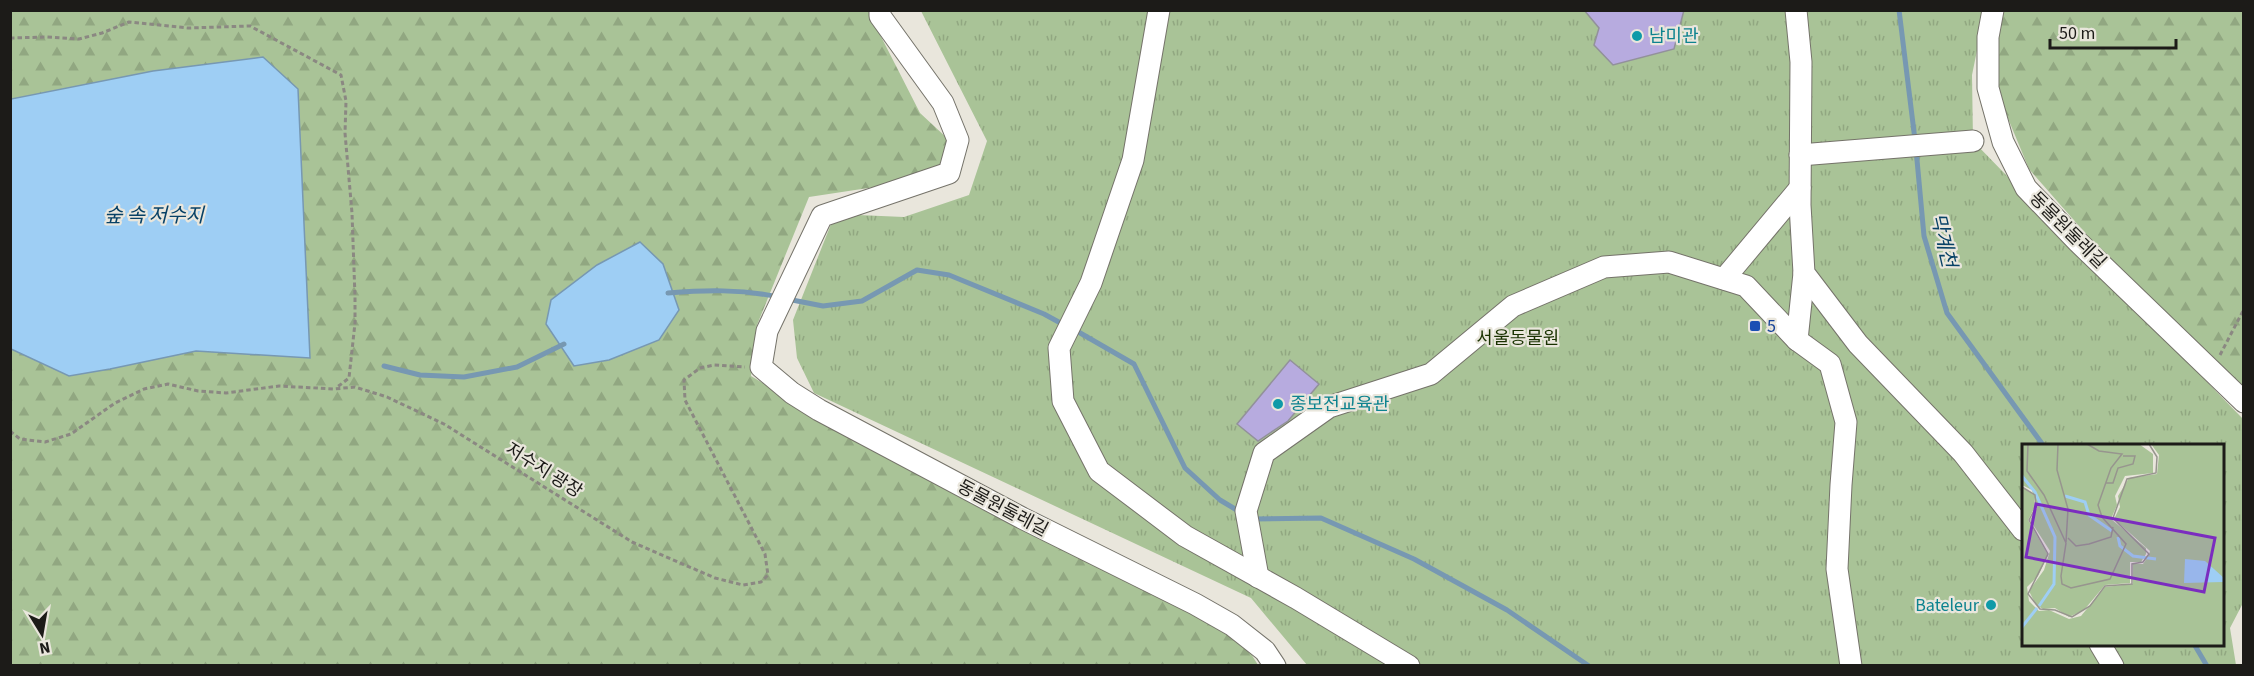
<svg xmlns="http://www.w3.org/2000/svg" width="2254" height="676" font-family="'Source Sans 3','Noto Sans KR',sans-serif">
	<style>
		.forest { fill: url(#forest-firs) }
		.park { fill: url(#park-tufts); fill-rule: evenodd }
		.water { fill: #9ecef4; stroke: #7798b2; stroke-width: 1.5 }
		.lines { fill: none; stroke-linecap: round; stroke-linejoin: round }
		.stream { stroke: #7798b2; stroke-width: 5 }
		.building { fill: #b7abdf; stroke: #92919a; stroke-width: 1.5 }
		.minor-casing { stroke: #75736a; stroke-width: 23 }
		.path { stroke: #8b8882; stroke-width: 3; stroke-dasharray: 4.5 3; stroke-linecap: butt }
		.minor { stroke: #fff; stroke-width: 21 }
		.culture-dot { fill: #0f9aa8; stroke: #e9e6dc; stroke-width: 2 }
		.transit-dot { fill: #1a4fb4; stroke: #e9e6dc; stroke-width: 2 }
		.labels { text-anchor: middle; stroke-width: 4.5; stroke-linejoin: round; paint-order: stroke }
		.culture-label { font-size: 18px; fill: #0d838f; stroke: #e9e6dc; text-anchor: start }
		.street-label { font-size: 18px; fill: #1c1b18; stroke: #e9e6dc }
		.transit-label { font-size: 18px; fill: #164399; stroke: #e9e6dc; text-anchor: start }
		.park-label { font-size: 18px; fill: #193200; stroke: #e9e6dc }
		.water-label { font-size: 20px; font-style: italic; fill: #074166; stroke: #e9e6dc }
		.inset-river { fill: none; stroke: #9ecef4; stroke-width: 3 }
		.inset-road { fill: none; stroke: #97958e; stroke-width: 1.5 }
		.view { fill: #7b2cbf; fill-opacity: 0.15; stroke: #7b2cbf; stroke-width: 3 }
		.inset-edge { fill: none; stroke: #1c1b18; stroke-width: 3 }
	</style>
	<defs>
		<pattern id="forest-firs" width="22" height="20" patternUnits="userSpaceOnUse" patternTransform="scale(1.5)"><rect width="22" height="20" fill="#a9c397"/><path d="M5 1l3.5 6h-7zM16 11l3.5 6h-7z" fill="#91a781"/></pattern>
		<pattern id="park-tufts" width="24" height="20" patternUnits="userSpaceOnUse" patternTransform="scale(1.5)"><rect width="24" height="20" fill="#a9c397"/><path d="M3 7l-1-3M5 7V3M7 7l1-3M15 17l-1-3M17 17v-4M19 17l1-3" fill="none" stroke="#91a781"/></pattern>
	</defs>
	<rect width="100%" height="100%" fill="#e9e6dc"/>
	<g class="forest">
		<polygon points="10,11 870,11 870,15 920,113 948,139 939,172 888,185 809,197 757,325 751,376 790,399 1194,609 1248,649 1258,665 11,665"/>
		<polygon points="2002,11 2243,11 2243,394 2093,242 2029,169 1990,75"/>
	</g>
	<path class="park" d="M921 11H1985L1972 75 1973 141 2243 419V603L2230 628 2236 665H1307L1251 598 814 393 797 358 793 320 835 214 904 217 969 195 987 141ZM2023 445H2222V644H2023Z"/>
	<g class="water">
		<polygon points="263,57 298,89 310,358 196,351 110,369 69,376 11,349 11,99 153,71"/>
		<polygon points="640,242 663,264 679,310 659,340 609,360 574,366 546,324 551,300 597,265"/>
	</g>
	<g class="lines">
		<g class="stream">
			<polyline points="1899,10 1915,140"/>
			<polyline points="1916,149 1924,236 1947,313 2043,445"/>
			<path d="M668 293C705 290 741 289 778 297"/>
			<polyline points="787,299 823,306 862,301 917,270 949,275 1044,314 1066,326"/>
			<polyline points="1075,330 1134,364 1185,468 1220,500 1240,512"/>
			<polyline points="384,366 420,375 464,377 517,367 564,344"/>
			<polyline points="1254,519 1321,518 1414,559 1507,610 1589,666"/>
			<polyline points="2194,644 2207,666"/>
		</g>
	</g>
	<g class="building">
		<polygon points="1584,10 1684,10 1674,49 1613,65 1594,45 1599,28"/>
		<polygon points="1290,360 1319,384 1288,421 1258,441 1237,424"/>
	</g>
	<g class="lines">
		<g class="minor-casing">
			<g id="minor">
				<polyline points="880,10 880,16 943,103 958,140 949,173 822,216 767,331 761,367 792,393 819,410 1022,518 1195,604 1232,625 1265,651 1275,666"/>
				<polyline points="1159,10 1133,160 1091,283 1059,348 1063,401 1099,471 1185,536 1296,598 1409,666"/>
				<polyline points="1796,10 1801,62 1800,205 1804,273 1858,344 1963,453 2023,530"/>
				<polyline points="1993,10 1988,37 1988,88 2003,142 2026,188 2078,242 2244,402"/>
				<polyline points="1800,155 1973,141"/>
				<polyline points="1804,273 1797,340 1830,364 1846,422 1841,485 1837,569 1851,666"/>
				<polyline points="1724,279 1800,188"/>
				<polyline points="1258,577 1246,511 1264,453 1329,407 1431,374 1513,306 1604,267 1669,262 1746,286 1797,340"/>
				<polyline points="2100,644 2113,666"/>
			</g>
		</g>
		<g class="path">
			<polyline points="10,38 47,37 79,39 102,33 129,22 188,28 250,26 341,75 346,101 345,133 352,213 355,297 355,323 349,378 336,388"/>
			<polyline points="2220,355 2244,309"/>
			<polyline points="10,431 20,439 45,442 71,434 115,403 144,389 168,384 198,391 226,393 279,386 334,389 355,387 387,397 444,424 632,542 715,578 743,585 761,582 768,575 765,554 685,400 684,380 700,368 714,365 745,367"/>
		</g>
		<use href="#minor" class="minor"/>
	</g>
	<g class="culture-dot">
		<circle cx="1637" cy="36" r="6"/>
		<circle cx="1278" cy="404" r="6"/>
		<circle cx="1991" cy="605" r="6"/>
	</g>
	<rect class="transit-dot" x="1749" y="320" width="12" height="12" rx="3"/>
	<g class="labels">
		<g class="culture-label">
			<text x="1649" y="42">남미관</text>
			<text x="1290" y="410">종보전교육관</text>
			<text x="1979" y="611" text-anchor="end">Bateleur</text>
		</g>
		<g class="street-label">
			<text transform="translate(2068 230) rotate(45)" y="6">동물원둘레길</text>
			<text transform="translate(544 470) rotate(32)" y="6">저수지 광장</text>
			<text transform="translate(1003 508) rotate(28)" y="6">동물원둘레길</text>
		</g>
		<g class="transit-label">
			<text x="1767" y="332">5</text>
		</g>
		<g class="park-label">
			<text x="1518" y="344">서울동물원</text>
		</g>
		<g class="water-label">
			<text x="154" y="222">숲 속 저수지</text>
			<text transform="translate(1944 240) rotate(77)" y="7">막계천</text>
		</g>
	</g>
	<g transform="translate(2022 444)">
		<rect width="202" height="202" fill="#e9e6dc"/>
		<path d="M129 0H202V202H0V43L12 51 13 63 6 76 26 111 16 132 5 143 7 157 17 167 27 166 47 175 59 172 83 143 111 140V120H121L127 111 128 107 92 75 98 63 96 52 107 34 135 30 137 11Z" fill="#a9c397"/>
		<path d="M0 0H117L131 10V29L103 32 93 52 95 61 89 75 124 104V110L119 118H108V139L83 141 62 166 47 173 33 164 21 165 14 161 7 147 22 126 28 107 8 76 15 64 10 46 0 41Z" fill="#a9c397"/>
		<path d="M163 115 183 117 202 134 201 138 162 139Z" fill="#9ecef4"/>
		<path class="inset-river" d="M0 32 13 48 33 93 32 140 17 162M43 52 63 58 67 71 90 87M96 93 98 102 111 112 134 115M0 183 15 164"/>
		<path class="inset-road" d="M6 0 5 27 22 51 44 99 39 132 40 140 49 144 88 135 104 100 80 73 76 61 89 24 100 10 77 7 65 0M36 0 35 26 46 65 44 98M84 39H91L96 24 111 20 113 12H101M0 43 13 51 14 63 7 76 26 110 6 150 18 165 33 166 50 173 68 162 83 142 110 140V120L121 118 127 110 91 74 105 35 134 29 135 13 127 0M46 94 54 102 67 100 89 93 91 83"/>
		<path class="view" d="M14 60 193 94 182 148 4 113Z"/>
		<rect width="202" height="202" class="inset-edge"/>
	</g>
	<rect width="2254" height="676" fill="none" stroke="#1c1b18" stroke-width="24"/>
	<g transform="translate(42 634) rotate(169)" stroke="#e9e6dc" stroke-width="4.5" paint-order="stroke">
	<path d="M0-4.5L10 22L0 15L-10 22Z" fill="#1c1b18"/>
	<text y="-9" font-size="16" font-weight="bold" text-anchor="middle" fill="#1c1b18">N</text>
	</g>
	<path d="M2050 39v9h126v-9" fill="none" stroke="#1c1b18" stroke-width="3"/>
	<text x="2059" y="39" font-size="18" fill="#1c1b18" stroke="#e9e6dc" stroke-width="4.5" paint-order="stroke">50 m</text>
</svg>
